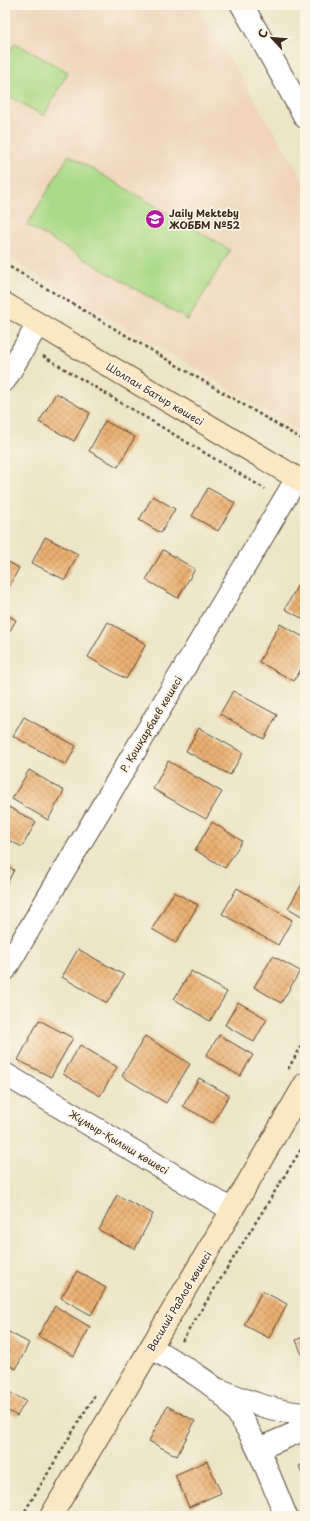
<svg xmlns="http://www.w3.org/2000/svg" width="310" height="1521" font-family="'Playpen Sans',sans-serif">
	<style>
		.built { fill: #f0d5bc }
		.grass { fill: #aada87; stroke: #728252 }
		.building { fill: url(#building-cross-hatch) }
		.lines { fill: none; stroke-linecap: round; stroke-linejoin: round }
		.street-casing { stroke: #564637; stroke-width: 24 }
		.secondary-casing { stroke: #564637; stroke-width: 24 }
		.path { stroke: #564637; stroke-width: 2.5; stroke-dasharray: 3 3; stroke-linecap: butt }
		.street { stroke: #fff; stroke-width: 22 }
		.secondary { stroke: #fbe7c3; stroke-width: 22 }
		.labels { text-anchor: middle; stroke-width: 3.5; stroke-linejoin: round; paint-order: stroke }
		.poi-label { font-size: 10px; font-weight: bold; fill: #3b2a1e; stroke: #fcf5e5; text-anchor: start }
		.street-label { font-size: 10px; fill: #3b2a1e; stroke: #fcf5e5 }
	</style>
	<defs>
		<pattern id="building-cross-hatch" width="8" height="8" patternUnits="userSpaceOnUse"><rect width="8" height="8" fill="#ebb071"/><path d="M0 0l8 8M0 8l8-8" fill="none" stroke="#c08f5c"/></pattern>
	</defs>
	<rect width="100%" height="100%" fill="#fcf5e5"/>
	<filter id="ink" filterUnits="userSpaceOnUse"><feTurbulence type="fractalNoise" baseFrequency=".025" numOctaves="2"/><feDisplacementMap in="SourceGraphic" scale="8" xChannelSelector="R" yChannelSelector="G"/><feConvolveMatrix kernelMatrix="1 2 1 2 8 2 1 2 1" color-interpolation-filters="sRGB"/></filter>
	<filter id="wash" filterUnits="userSpaceOnUse"><feTurbulence type="fractalNoise" baseFrequency=".012" numOctaves="4" result="noise"/><feDisplacementMap in="SourceGraphic" scale="16" xChannelSelector="R" yChannelSelector="G"/><feGaussianBlur stdDeviation="0.9" result="paint"/><feColorMatrix in="noise" values="0 0 0 0 0 0 0 0 0 0 0 0 0 0 0 0 0 1.4 0 .05"/><feComposite in="paint" operator="in"/></filter>
	<g filter="url(#wash)">
		<rect width="100%" height="100%" fill="#ece5c7"/>
		<polygon class="built" points="5,5 196,5 305,182 305,420 299,430 5,256"/>
		<g class="grass">
			<polygon points="15,43 68,72 44,116 5,94 5,60"/>
			<polygon points="69,155 230,250 188,320 27,225"/>
		</g>
		<g id="blocks">
			<g class="building">
				<polygon points="56,393 90,413 74,441 39,422"/>
				<polygon points="105,421 135,437 118,467 89,451"/>
				<polygon points="208,488 235,503 218,531 192,516"/>
				<polygon points="153,496 175,509 161,533 139,520"/>
				<polygon points="45,537 78,554 65,580 32,563"/>
				<polygon points="163,550 195,569 178,598 146,580"/>
				<polygon points="5,560 19,568 5,594"/>
				<polygon points="300,581 305,584 305,620 285,609"/>
				<polygon points="5,614 16,620 5,640"/>
				<polygon points="108,622 146,644 126,679 88,657"/>
				<polygon points="280,624 305,638 305,662 294,681 259,662"/>
				<polygon points="233,691 277,715 264,739 220,714"/>
				<polygon points="24,717 76,746 66,765 13,736"/>
				<polygon points="199,728 243,753 230,775 186,751"/>
				<polygon points="168,761 222,792 206,819 153,789"/>
				<polygon points="29,770 64,791 48,820 12,799"/>
				<polygon points="5,805 36,822 22,847 5,838"/>
				<polygon points="212,822 242,841 225,868 195,850"/>
				<polygon points="5,865 14,870 5,887"/>
				<polygon points="305,879 305,918 288,908"/>
				<polygon points="237,888 292,920 278,945 222,914"/>
				<polygon points="174,892 198,905 176,943 152,929"/>
				<polygon points="78,949 124,975 107,1003 62,977"/>
				<polygon points="273,956 300,971 281,1003 254,987"/>
				<polygon points="191,971 227,992 210,1021 174,999"/>
				<polygon points="238,1002 267,1019 254,1042 225,1025"/>
				<polygon points="39,1020 73,1038 51,1077 18,1060"/>
				<polygon points="219,1035 253,1055 240,1076 206,1056"/>
				<polygon points="145,1036 190,1064 166,1103 122,1076"/>
				<polygon points="80,1045 117,1067 100,1096 63,1074"/>
				<polygon points="199,1078 229,1095 213,1123 183,1106"/>
				<polygon points="117,1195 153,1214 135,1249 99,1230"/>
				<polygon points="77,1271 106,1288 91,1315 61,1298"/>
				<polygon points="262,1291 287,1304 269,1338 244,1325"/>
				<polygon points="55,1306 90,1327 74,1356 38,1336"/>
				<polygon points="5,1330 29,1343 16,1369 5,1363"/>
				<polygon points="305,1336 305,1362 296,1340"/>
				<polygon points="5,1390 26,1401 17,1416 5,1409"/>
				<polygon points="167,1406 195,1421 177,1456 149,1441"/>
				<polygon points="207,1461 221,1493 189,1507 175,1475"/>
				<polygon points="305,1463 305,1480 299,1466"/>
			</g>
		</g>
	</g>
	<g filter="url(#ink)">
		<use href="#blocks" fill-opacity="0" stroke="#564637" stroke-width="1"/>
		<g class="lines">
			<g class="street-casing">
				<g id="street">
					<polyline points="242,5 305,117"/>
					<polyline points="5,380 38,324"/>
					<polyline points="5,970 297,478"/>
					<polyline points="5,1074 232,1210"/>
					<path d="M151 1348C174 1361 215 1383 231 1404 256 1436 270 1478 286 1516"/>
					<path d="M220 1390C247 1401 275 1412 305 1414"/>
					<polyline points="258,1449 305,1429"/>
				</g>
			</g>
			<g class="secondary-casing">
				<g id="secondary">
					<polyline points="5,304 305,483"/>
					<polyline points="51,1516 232,1210 305,1084"/>
				</g>
			</g>
			<g class="path">
				<polyline points="5,264 305,441"/>
				<polyline points="43,356 265,489"/>
				<polyline points="288,1069 305,1040"/>
				<polyline points="182,1341 305,1143"/>
				<polyline points="22,1516 96,1393"/>
			</g>
			<use href="#street" class="street"/>
			<use href="#secondary" class="secondary"/>
		</g>
	</g>
	<defs>
		<g id="school-disc" transform="scale(1)"><circle r="9.5" fill="#b5179e" stroke="#fcf5e5"/><path d="M0-5L7-2L0 1L-7-2ZM-4 1L0 2.5L4 1V4Q0 6-4 4Z" fill="#fff"/></g>
	</defs>
	<g fill-rule="evenodd">
		<use href="#school-disc" x="155" y="219"/>
	</g>
	<g class="labels">
		<g class="poi-label">
			<text x="169" y="217">Jaily Mekteby<tspan x="169" dy="12">ЖОББМ №52</tspan></text>
		</g>
		<g class="street-label">
			<text transform="translate(155 394) rotate(31)" y="4">Шолпан Батыр көшесі</text>
			<text transform="translate(151 724) rotate(-59)" y="4">Р. Қошқарбаев көшесі</text>
			<text transform="translate(119 1142) rotate(31)" y="4">Жұмыр-Қылыш көшесі</text>
			<text transform="translate(179 1301) rotate(-59)" y="4">Василий Радлов көшесі</text>
		</g>
	</g>
	<rect width="310" height="1521" fill="none" stroke="#fcf5e5" stroke-width="20"/>
	<g transform="translate(272 38) rotate(296)" stroke="#fcf5e5" stroke-width="3" paint-order="stroke">
	<path d="M0-3L7 15L0 10L-7 15Z" fill="#3b2a1e"/>
	<text y="-6" font-size="11" font-weight="bold" text-anchor="middle" fill="#3b2a1e">С</text>
	</g>
</svg>
